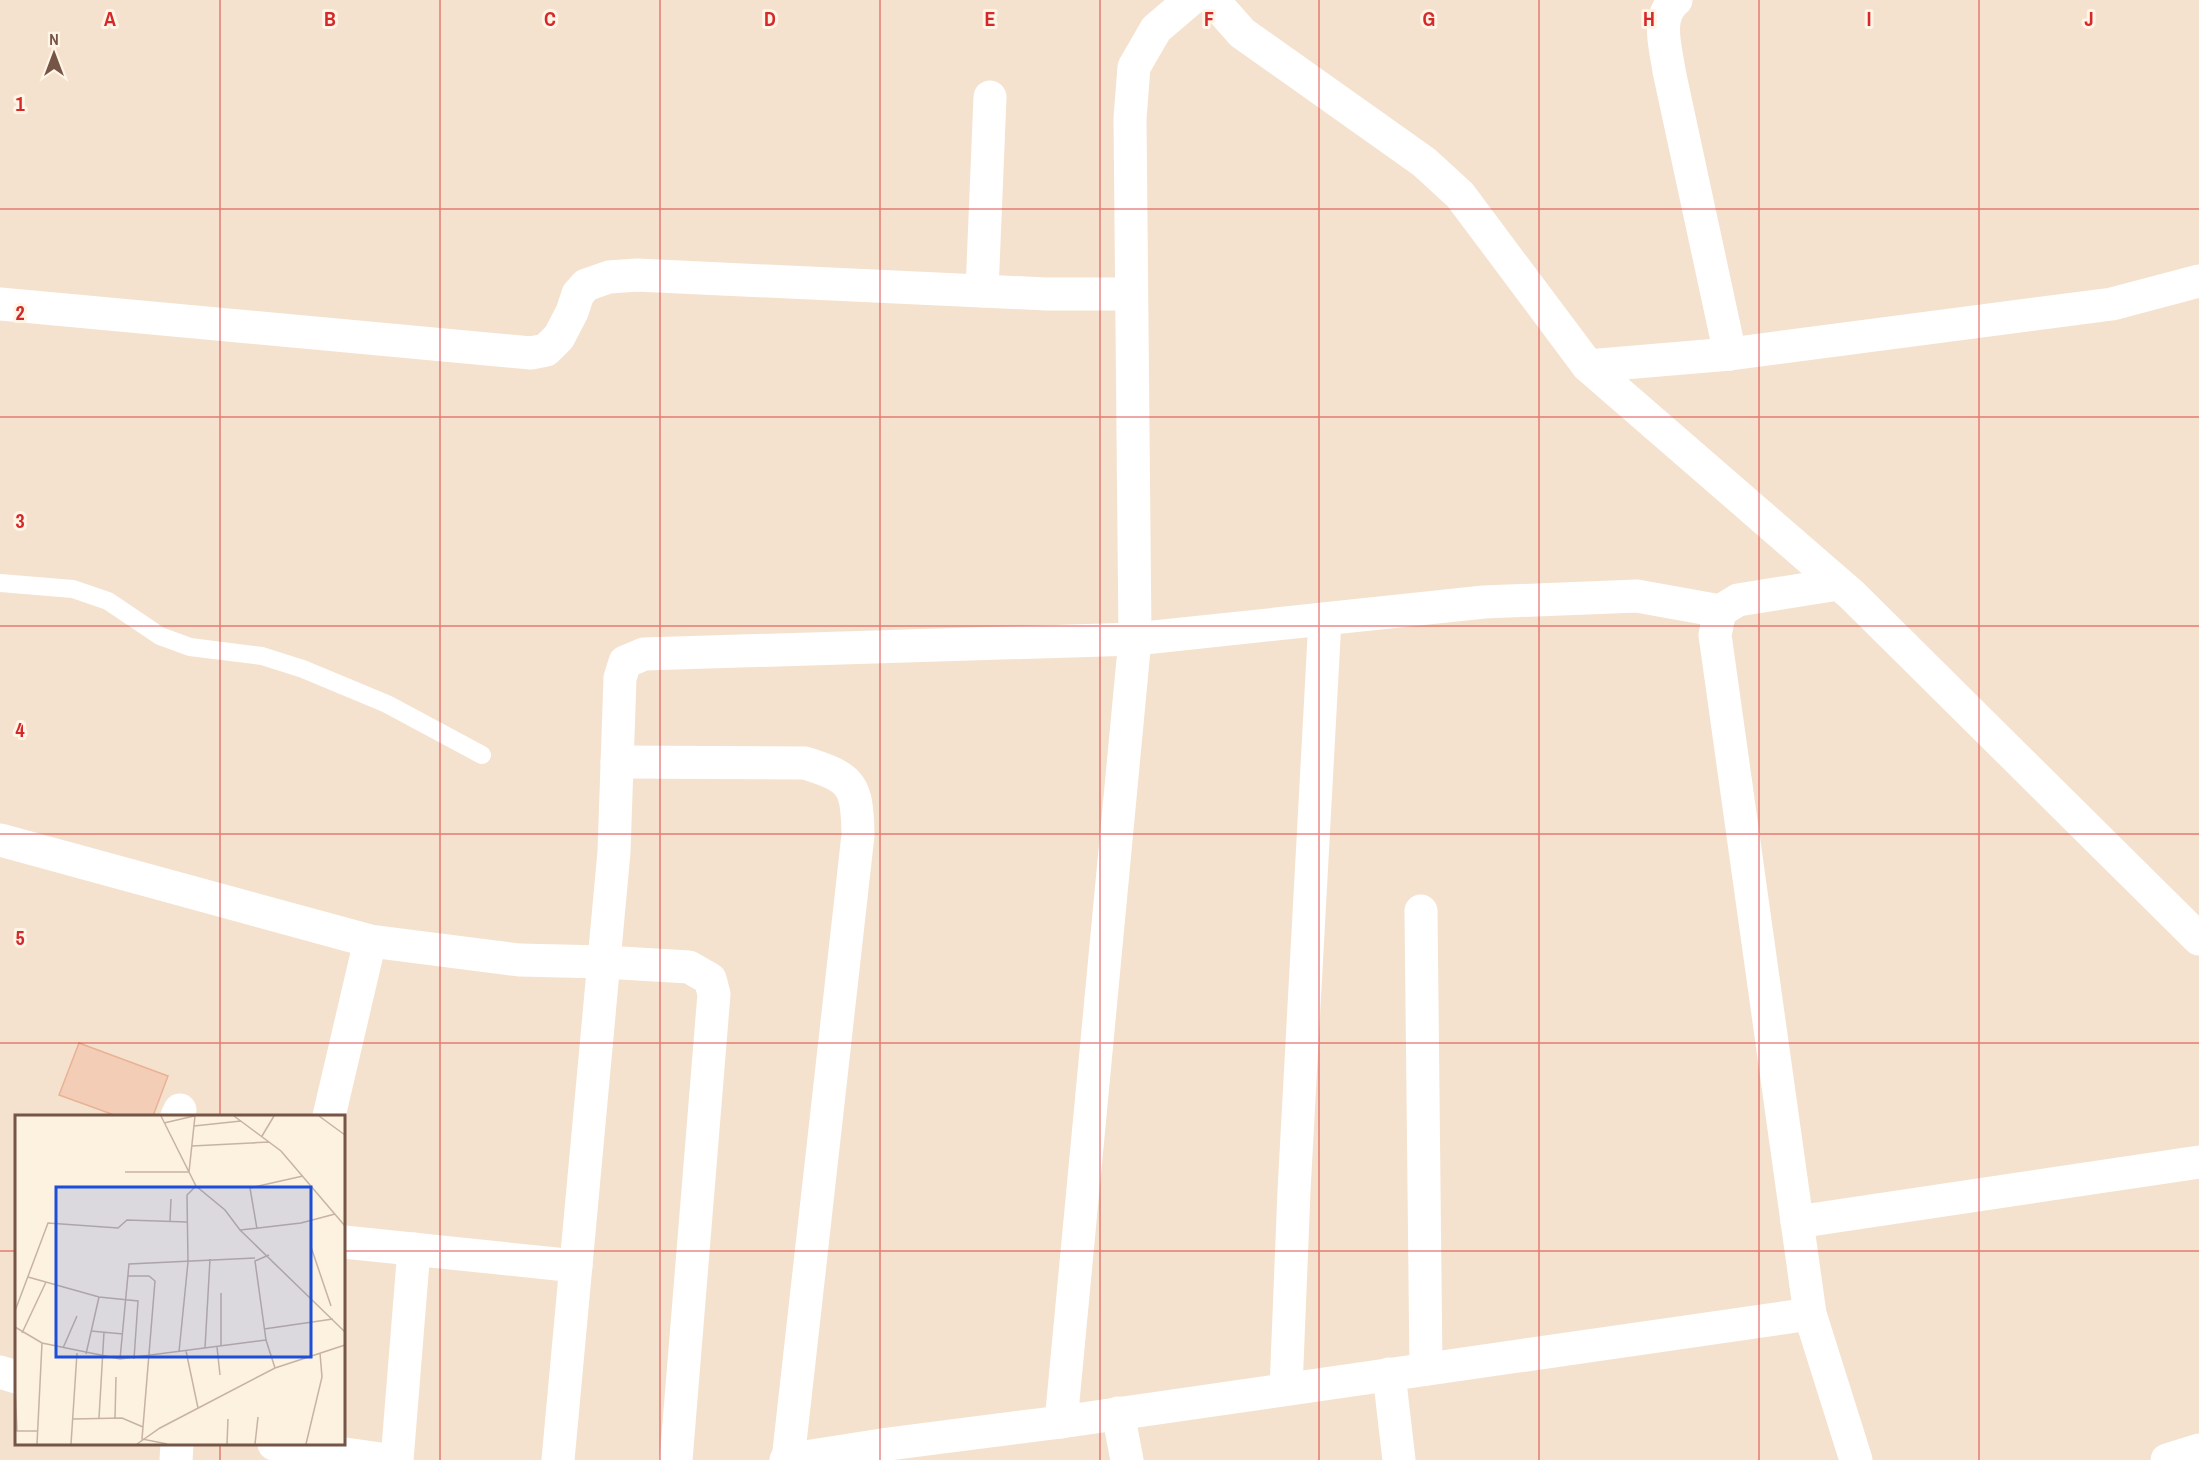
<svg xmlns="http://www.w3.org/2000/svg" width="2199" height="1460" font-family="'Archivo Narrow',sans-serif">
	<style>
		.residential { fill: #f5e2ce; fill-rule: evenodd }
		.building { fill: #f4cdb6; stroke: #e8b295; stroke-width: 1.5 }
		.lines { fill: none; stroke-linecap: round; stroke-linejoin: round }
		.lane { stroke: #fff; stroke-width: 18 }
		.street { stroke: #fff; stroke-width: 33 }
		.secondary { stroke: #fff; stroke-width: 33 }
		.grid { fill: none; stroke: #d62828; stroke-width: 1.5; stroke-opacity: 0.55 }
		.inset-road { fill: none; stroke: #c7b3a2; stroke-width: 1.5 }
		.view { fill: #1d4ed8; fill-opacity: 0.15; stroke: #1d4ed8; stroke-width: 3 }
		.inset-edge { fill: none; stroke: #755546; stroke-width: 3 }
		.grid-label { font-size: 20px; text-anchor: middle; font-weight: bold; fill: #d62828; stroke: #fff5e7; stroke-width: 6; stroke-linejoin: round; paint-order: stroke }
	</style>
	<rect width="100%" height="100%" fill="#fdf1e0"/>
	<path class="residential" d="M0 0H2199V1460H0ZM16 1116H344V1444H16Z"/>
	<polygon class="building" points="79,1043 168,1076 153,1116 117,1116 59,1095"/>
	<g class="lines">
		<polyline class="lane" points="0,583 73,589 108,601 160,636 190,647 262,656 303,669 387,704 482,755"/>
		<g class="street">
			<polyline points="1213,0 1242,33 1424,162 1460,195 1588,366 1852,595 2199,939"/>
			<path d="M1676 0C1655 17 1666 48 1669 71L1730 354"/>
			<polyline points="982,291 990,97"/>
			<polyline points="0,304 531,353 546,350 559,337 572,312 578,294 586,285 609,277 637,275 1046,294 1131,294"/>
			<polyline points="1588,366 1730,354 2112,304 2199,281"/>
			<polyline points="1838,584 1738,600 1720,611 1715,635 1810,1314 1856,1460"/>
			<path d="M617 762 805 763C853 778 857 785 858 835L788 1460"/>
			<polyline points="0,840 370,941 519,960 604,962 689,967 710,979 714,994 676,1460"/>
			<polyline points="1421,911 1426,1369"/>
			<polyline points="177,1116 180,1110"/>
			<polyline points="329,1116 370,941"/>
			<polyline points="1797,1222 2199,1162"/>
			<polyline points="344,1242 576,1266"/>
			<polyline points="0,1372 16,1377"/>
			<polyline points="1389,1374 1399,1460"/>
			<polyline points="1286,1389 1294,1191 1325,619"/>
			<polyline points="1118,1413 1127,1460"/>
			<polyline points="1061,1422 1135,639 1130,118 1134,67 1156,29 1190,0"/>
			<polyline points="274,1444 388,1460"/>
			<polyline points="176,1460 177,1444"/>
			<polyline points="397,1460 414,1249"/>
			<polyline points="558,1460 614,852 620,678 625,662 644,654 1135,639 1484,602 1637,596 1720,611"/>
			<polyline points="786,1460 888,1444 1061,1422 1810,1314"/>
		</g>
		<polyline class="secondary" points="2167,1460 2199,1450"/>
	</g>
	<path class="grid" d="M220 0V1116M440 0V1460M660 0V1460M880 0V1460M1100 0V1460M1319 0V1460M1539 0V1460M1759 0V1460M1979 0V1460M0 209H2199M0 417H2199M0 626H2199M0 834H2199M0 1043H2199M0 1251H16M344 1251H2199M220 1444V1460"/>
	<g transform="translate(15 1115)">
		<rect width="330" height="330" fill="#fdf1e0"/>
		<path class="inset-road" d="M146 1 181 71 210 95 225 115 330 217M219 1 266 36 330 111M304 1 330 20M149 8 179 1M179 11 226 6M247 21 259 1M177 31 254 27M110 57H174L180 1M155 106 156 84M242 114 235 73 288 61M225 115 286 108 320 99M296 132 316 191M254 140 240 146 251 225 260 253M113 161H134L140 166 127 324 152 329M13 162 84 182 123 186 119 244M206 178V231M0 196 33 108 103 113 112 105 172 107M0 212 27 228 105 244 251 225M249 214 318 204M76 216 108 219M7 218 31 167M202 232 205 260M48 233 62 201M190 233 195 144M171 236 183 293M164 237 173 147 172 80 181 71M71 239 84 182M105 244 114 149 240 143M0 271 2 316M84 303 89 217M100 303 101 262M58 304 107 303 128 312M0 316H23M22 329 27 228M56 329 62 238M122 329 145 313 260 253 330 230M212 329 213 304M240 329 243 302M291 329 307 262 305 238"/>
		<path class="view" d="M41 72H296V242H41Z"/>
		<rect width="330" height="330" class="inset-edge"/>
	</g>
	<g class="grid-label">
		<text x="110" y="26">A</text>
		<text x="330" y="26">B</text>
		<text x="550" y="26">C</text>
		<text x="770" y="26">D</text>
		<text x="990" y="26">E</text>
		<text x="1209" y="26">F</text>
		<text x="1429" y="26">G</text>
		<text x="1649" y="26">H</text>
		<text x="1869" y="26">I</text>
		<text x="2089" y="26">J</text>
		<text x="20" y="111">1</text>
		<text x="20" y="320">2</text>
		<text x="20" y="528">3</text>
		<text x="20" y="737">4</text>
		<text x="20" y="945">5</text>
	</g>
	<g transform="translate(54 54)" stroke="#fff5e7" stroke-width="4.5" paint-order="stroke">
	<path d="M0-4.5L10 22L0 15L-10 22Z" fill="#755546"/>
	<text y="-9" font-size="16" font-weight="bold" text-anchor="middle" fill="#755546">N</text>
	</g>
</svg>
